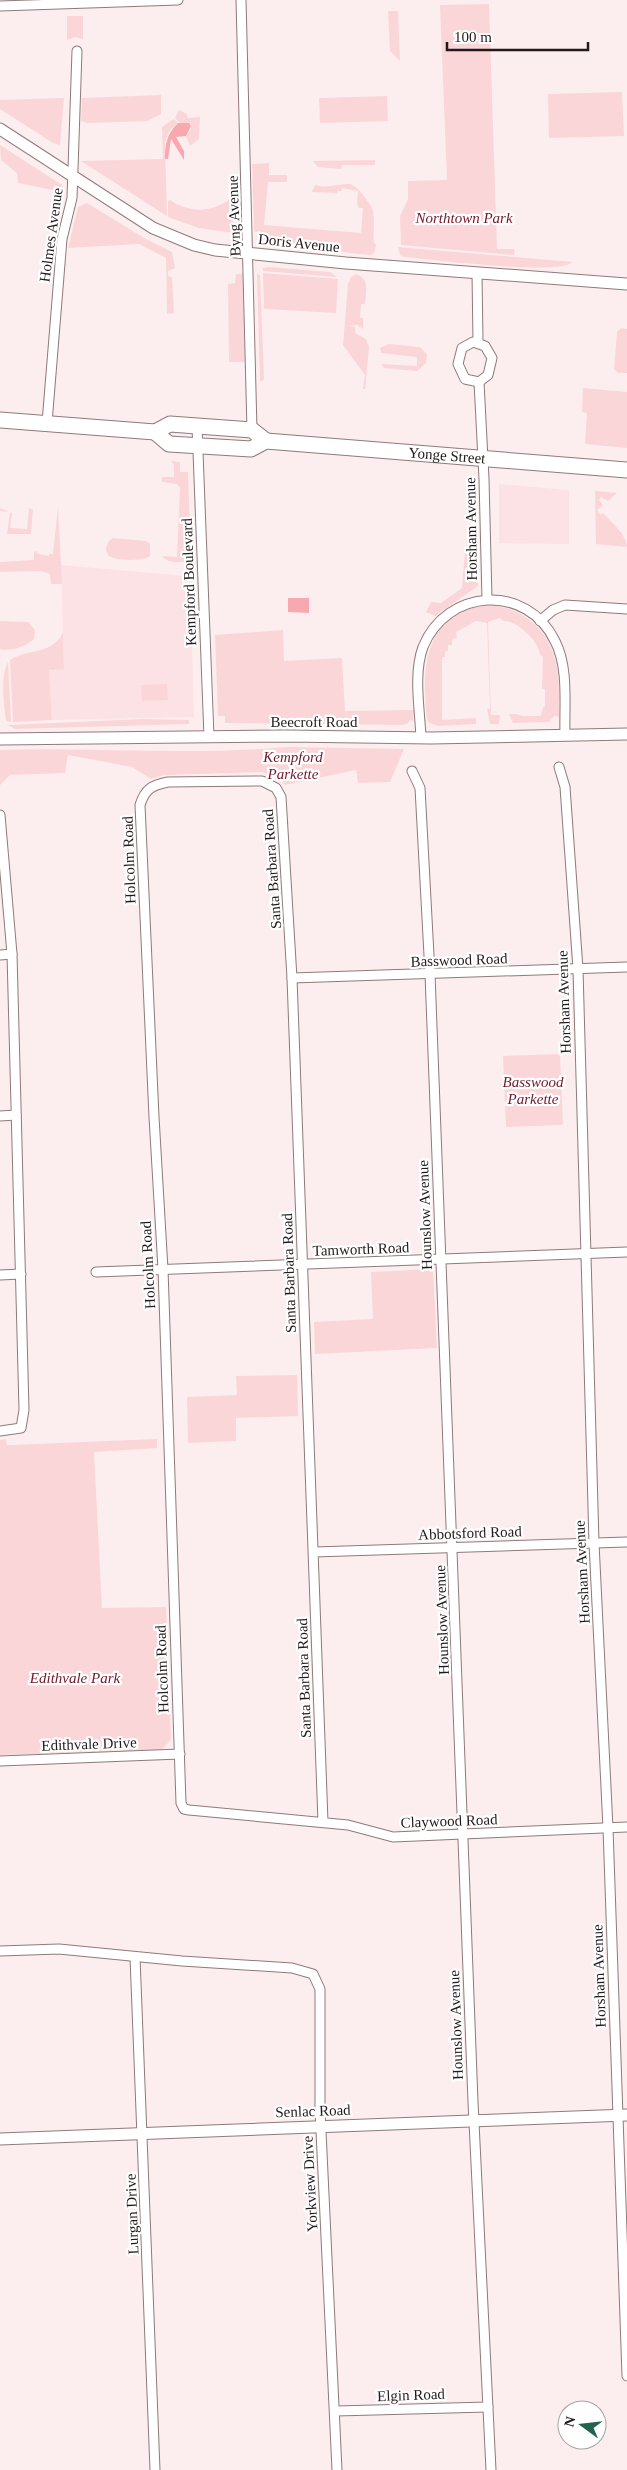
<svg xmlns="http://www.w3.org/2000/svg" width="627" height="2470" font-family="'Times New Roman',serif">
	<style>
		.built { fill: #fce2e4 }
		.green { fill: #fbd6d8 }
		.water { fill: #f7a9af }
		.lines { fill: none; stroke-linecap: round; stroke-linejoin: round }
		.minor-casing { stroke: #8f7a7b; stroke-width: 11 }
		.tertiary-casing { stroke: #8f7a7b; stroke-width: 13 }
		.primary-casing { stroke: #8f7a7b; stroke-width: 17 }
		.minor { stroke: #fff; stroke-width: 9 }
		.tertiary { stroke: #fff; stroke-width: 11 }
		.primary { stroke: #fff; stroke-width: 15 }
		.labels { text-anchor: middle; stroke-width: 4.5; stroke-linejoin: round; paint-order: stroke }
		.street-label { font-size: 15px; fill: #221a1a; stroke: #fff }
		.park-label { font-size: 15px; font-style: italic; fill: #70172a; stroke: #fff }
	</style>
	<rect width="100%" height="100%" fill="#fceeee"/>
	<g class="built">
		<polygon points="499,484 569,490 569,544 499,543"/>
		<polygon points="61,565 186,576 187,598 191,609 194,717 52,720 49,670 64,668"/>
	</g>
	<g class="green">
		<polygon points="489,4 497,249 515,249 514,255 401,245 400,216 408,199 408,181 447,180 440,5"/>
		<polygon points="388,11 398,11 400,61 390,51"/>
		<polygon points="67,16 83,16 83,39 75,37 67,40"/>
		<polygon points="622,92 624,136 549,138 548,94"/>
		<polygon points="161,95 161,114 147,121 88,123 81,121 82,98"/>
		<polygon points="387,96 388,121 320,123 319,98"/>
		<polygon points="64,98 60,145 53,143 0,109 0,100"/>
		<polygon points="179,110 187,114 188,118 200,117 199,139 190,146 186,136 191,129 191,124 180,123 175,118"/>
		<polygon points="174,119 178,123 169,131 165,142 167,216 81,161 163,159 162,127"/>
		<polygon points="0,145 62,185 65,191 54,185 53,190 18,183 17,173 1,160"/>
		<polygon points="375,160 375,165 342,165 341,169 318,167 313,161"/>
		<path d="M269 163V175H287V182H268L264 225 361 233 363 208H359L357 203 358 191 342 188 341 191H337V193L312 192 315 185C329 189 337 183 350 184 357 185 371 204 373 211 375 221 373 233 374 243L376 245 374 253 371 255 350 253 308 245 262 240 260 231 255 232 254 229 252 164Z"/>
		<path d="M234 196 233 233 199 228 168 217V201L170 200C191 214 214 213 234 196Z"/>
		<polygon points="87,203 144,238 172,252 175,268 168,271 168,276 172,277 174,313 167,314 166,258 139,244 68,248 78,207"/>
		<path d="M398 247 573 262C557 276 431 259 404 257L400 255Z"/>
		<polygon points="269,267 330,272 337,277 263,271 263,268"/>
		<polygon points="263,273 338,279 336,313 264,309"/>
		<polygon points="236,274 243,274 245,362 229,362 228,284 235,283"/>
		<polygon points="257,274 260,275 264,380 260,381"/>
		<path d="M356 274C370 279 366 292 365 304H361L360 318H363V329L357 325 349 326 355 327V333L366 339 369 347 365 389H363L365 375 343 345 348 284 351 277Z"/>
		<polygon points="621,328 627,329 627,373 618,373 614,369 617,332"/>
		<polygon points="389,344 420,347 427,354 426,363 417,371 384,368 381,364 417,366 417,357 381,353 380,348"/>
		<polygon points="583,388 627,392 627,448 585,444 587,413 582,412"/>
		<path d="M171 461 180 462V472H188L191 559C184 563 168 564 162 556L177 557 180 488 177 484 162 482V477H174V465Z"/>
		<path d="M595 491 617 493 608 501 601 497 599 500 603 505 597 510 601 515 603 513C611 522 627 535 627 547L596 544Z"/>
		<polygon points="58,507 62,584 51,584 50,574 41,571 0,572 0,562 34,560 34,552 36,551 38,554 49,556 49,554 53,554"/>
		<polygon points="0,508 12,513 10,528 27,529 29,509 33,509 31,534 7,534 10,512 0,511"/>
		<path d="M113 538 146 541 150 544V556C145 561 118 561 111 557 103 553 106 541 113 538Z"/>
		<polygon points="473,548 478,553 478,586 435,616 426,612 431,602 441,603 462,588 465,551 473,551"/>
		<path d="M480 606C514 602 547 625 555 659 560 677 559 698 559 717L554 716 549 722 513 723 509 714H517L522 716H541L543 707H545V689H542L543 657 540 655C539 641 517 620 503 621L500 618 488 622 491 715H500L499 724H490L487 709H490L487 623 476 621 456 632 457 638 452 639V645H448V651H445V657H442V720L476 718V724L438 726 428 722C425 712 426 701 425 691 424 650 435 616 480 606Z"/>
		<path d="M0 621 28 622 35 630 34 639C27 646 10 652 0 649Z"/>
		<polygon points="283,630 284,661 342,658 345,711 414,710 413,721 410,720 407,724 401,725 225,723 225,716 218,716 215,635"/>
		<path d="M63 632 64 669 49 670 52 720 13 722 10 660C27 649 55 654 63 632Z"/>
		<path d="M8 662 11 721 10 722 6 721C4 704 0 677 8 662Z"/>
		<polygon points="167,684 168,700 142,701 141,685"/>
		<polygon points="143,719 189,720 189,724 15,729 8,725"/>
		<path d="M287 747 404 749 390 782 358 783 356 770 285 785 276 776 261 772 164 775 151 779 132 767 68 755 65 773 10 775 0 785V750C96 747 191 756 287 747Z"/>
		<polygon points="560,1054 563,1125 506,1127 503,1056"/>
		<polygon points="433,1269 437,1348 315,1354 314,1322 373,1319 371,1272"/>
		<polygon points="297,1375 298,1416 236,1418 236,1441 188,1443 187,1397 237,1395 236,1376"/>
		<polygon points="6,1439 7,1445 12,1445 157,1439 157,1448 94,1452 102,1608 166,1607 171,1739 162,1750 0,1755 0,1440"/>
	</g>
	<g class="water">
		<path d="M178 123H189L191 126 186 136 176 137 184 151V160L171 139 168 159H165C165 143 167 134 178 123Z"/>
		<polygon points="288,598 309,598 309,613 288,612"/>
	</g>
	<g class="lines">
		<g class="minor-casing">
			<g id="minor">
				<polyline points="241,0 252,430"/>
				<polyline points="0,6 178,0"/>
				<polyline points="477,273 478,342"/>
				<polygon points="473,342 485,346 492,358 488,375 479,382 465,379 458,364 462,348"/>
				<polyline points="479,382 484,479 487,599"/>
				<polyline points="47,423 62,239 72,198 77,51"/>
				<polyline points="197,426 209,737"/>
				<polyline points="540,621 553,610 565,605 627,609"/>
				<path d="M421 738C420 710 413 674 423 647 447 588 527 583 555 641 569 668 564 705 565 735"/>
				<polyline points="559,767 565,787 578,969 594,1543 608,1828 627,2376"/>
				<polyline points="412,771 420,788 430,974 473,2102 491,2470"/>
				<polyline points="0,815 12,954 24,1410 21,1428 0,1431"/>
				<polyline points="0,955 12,954"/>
				<polyline points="292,978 627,967"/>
				<polyline points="0,1116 16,1115"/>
				<polyline points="96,1272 627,1252"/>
				<polyline points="0,1275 21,1274"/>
				<polyline points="314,1552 627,1542"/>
				<polyline points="0,1761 180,1754"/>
				<path d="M323 1822 292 978 281 797 276 788 262 781 168 782C152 785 145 789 140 805L154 1117 163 1269 181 1803 184 1809 189 1810 348 1825 393 1837 627 1827"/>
				<polyline points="0,1951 59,1949 182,1961 292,1968 313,1974 320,1989 320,2110 337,2470"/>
				<polyline points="135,1957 155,2470"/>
				<polyline points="336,2411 488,2407"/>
			</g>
		</g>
		<g class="tertiary-casing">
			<g id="tertiary">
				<polyline points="0,129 153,228 194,245 215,250 346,263 627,284"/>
				<polyline points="0,739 287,736 431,738 627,734"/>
				<polyline points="0,2139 627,2115"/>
			</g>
		</g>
		<g class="primary-casing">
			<g id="primary">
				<polyline points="0,420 155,432 170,424 252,430 266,441"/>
				<path id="s1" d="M155 432 169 444 251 449 266 441 627 470"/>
			</g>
		</g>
		<use href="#minor" class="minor"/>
		<use href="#tertiary" class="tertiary"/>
		<use href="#primary" class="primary"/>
	</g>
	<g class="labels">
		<g class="street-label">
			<text transform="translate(234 216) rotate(-92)" y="5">Byng Avenue</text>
			<text transform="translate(51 235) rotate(-82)" y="5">Holmes Avenue</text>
			<text transform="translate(299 243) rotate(6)" y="5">Doris Avenue</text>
			<text dy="5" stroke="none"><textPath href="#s1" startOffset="299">Yonge Street</textPath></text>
			<text transform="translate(471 529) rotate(-91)" y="5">Horsham Avenue</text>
			<text transform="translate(189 582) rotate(-92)" y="5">Kempford Boulevard</text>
			<text x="314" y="727">Beecroft Road</text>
			<text transform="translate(129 860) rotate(-92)" y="5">Holcolm Road</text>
			<text transform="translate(272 869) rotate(-94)" y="5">Santa Barbara Road</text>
			<text transform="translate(459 960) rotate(-2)" y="5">Basswood Road</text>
			<text transform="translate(564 1002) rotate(-92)" y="5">Horsham Avenue</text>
			<text transform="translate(425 1215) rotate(-92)" y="5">Hounslow Avenue</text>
			<text transform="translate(361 1249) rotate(-2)" y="5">Tamworth Road</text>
			<text transform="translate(148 1265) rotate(-93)" y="5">Holcolm Road</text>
			<text transform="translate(289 1273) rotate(-92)" y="5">Santa Barbara Road</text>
			<text transform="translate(470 1533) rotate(-2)" y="5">Abbotsford Road</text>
			<text transform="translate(582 1572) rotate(-93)" y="5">Horsham Avenue</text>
			<text transform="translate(442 1620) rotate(-92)" y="5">Hounslow Avenue</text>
			<text transform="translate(162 1669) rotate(-92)" y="5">Holcolm Road</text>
			<text transform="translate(304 1678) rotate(-92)" y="5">Santa Barbara Road</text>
			<text transform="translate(89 1744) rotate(-2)" y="5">Edithvale Drive</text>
			<text transform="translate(449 1821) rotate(-2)" y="5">Claywood Road</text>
			<text transform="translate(599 1976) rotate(-92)" y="5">Horsham Avenue</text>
			<text transform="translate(456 2025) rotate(-92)" y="5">Hounslow Avenue</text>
			<text transform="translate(313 2111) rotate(-2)" y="5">Senlac Road</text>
			<text transform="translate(310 2184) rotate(-93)" y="5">Yorkview Drive</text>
			<text transform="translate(132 2214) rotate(-92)" y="5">Lurgan Drive</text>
			<text transform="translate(411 2395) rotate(-2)" y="5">Elgin Road</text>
		</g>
		<g class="park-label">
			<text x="464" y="223">Northtown Park</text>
			<text x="293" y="762">Kempford<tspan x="293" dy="17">Parkette</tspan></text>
			<text x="533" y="1087">Basswood<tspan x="533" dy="17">Parkette</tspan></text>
			<text x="75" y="1683">Edithvale Park</text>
		</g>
	</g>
	<g transform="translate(582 2425) rotate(285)"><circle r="24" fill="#ffffff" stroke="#a7a3a3"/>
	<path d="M0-4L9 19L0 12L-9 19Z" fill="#25624e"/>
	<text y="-8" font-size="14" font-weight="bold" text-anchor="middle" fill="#221a1a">N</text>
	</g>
	<path d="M447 42v8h141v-8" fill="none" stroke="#221a1a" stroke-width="2.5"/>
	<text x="454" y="42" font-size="15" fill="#221a1a" stroke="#ffffff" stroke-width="4" paint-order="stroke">100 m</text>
</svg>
